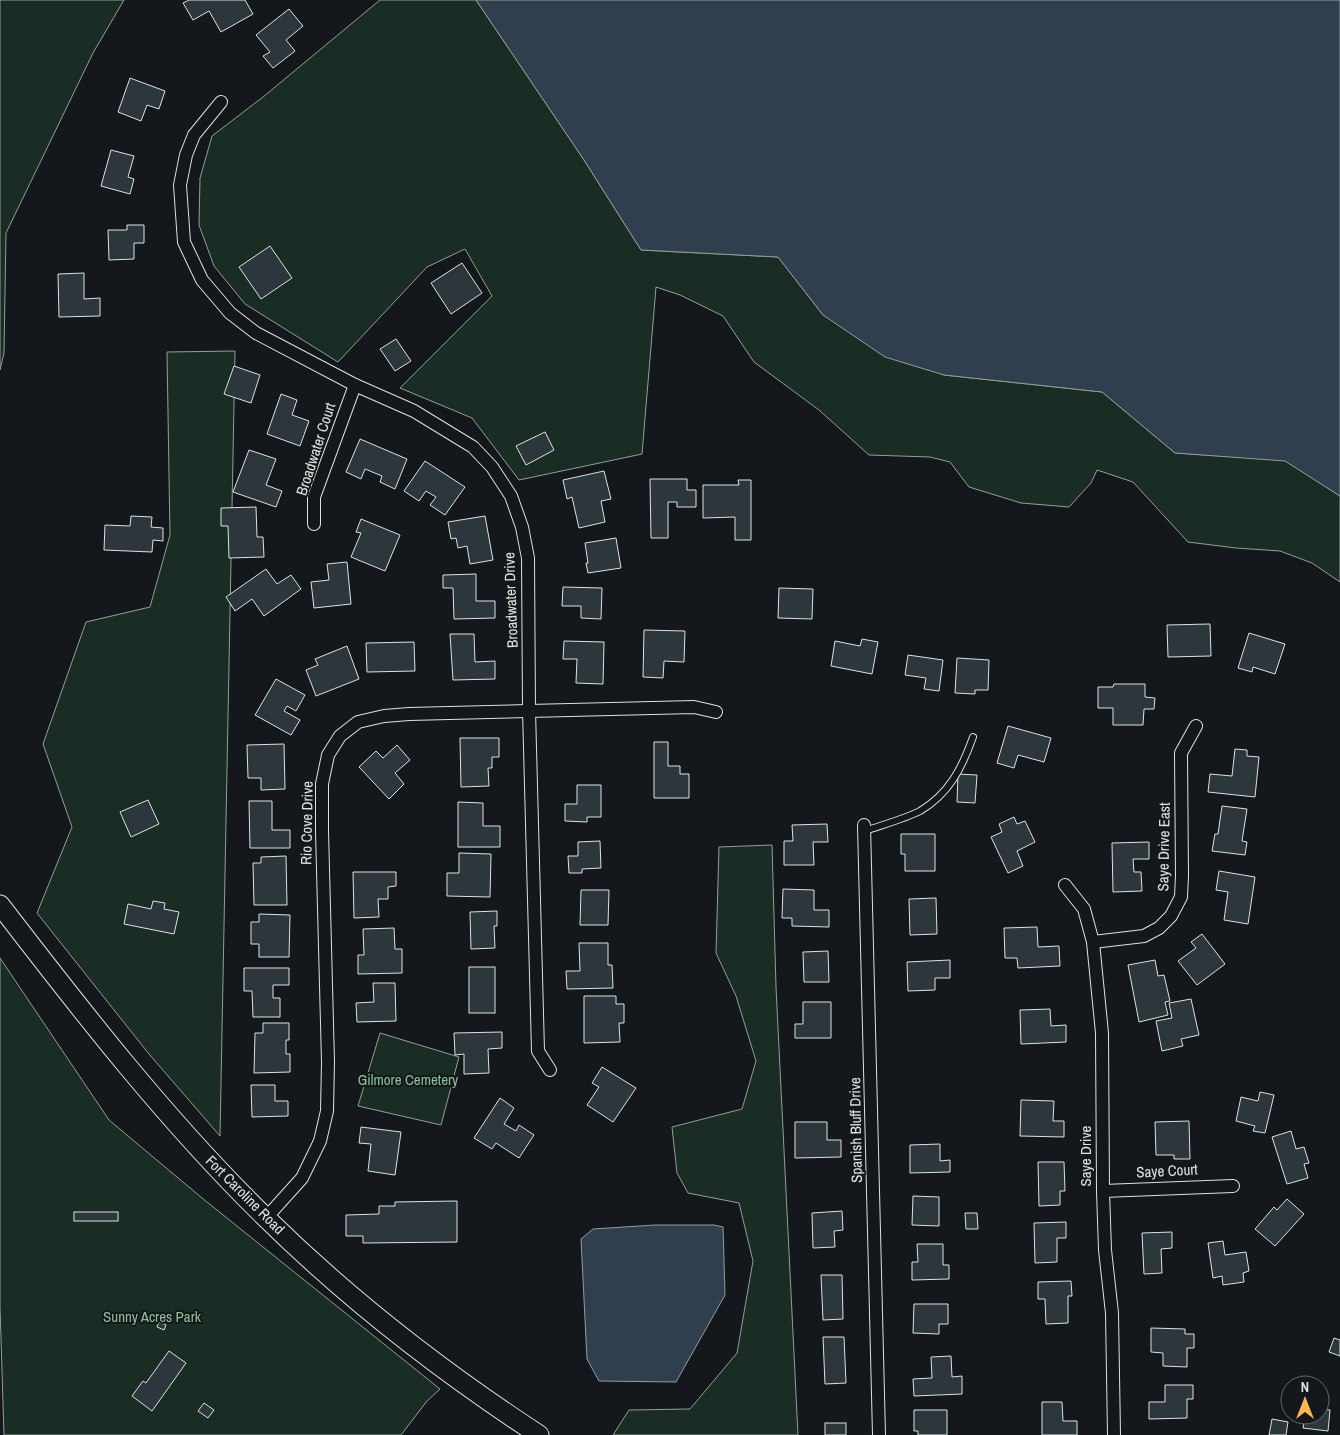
<svg xmlns="http://www.w3.org/2000/svg" width="1340" height="1435" font-family="'Archivo Narrow',sans-serif">
	<style>
		.green { fill: #1a2d24; stroke: #939e99 }
		.water { fill: #2f3f4d; stroke: #939e99 }
		.building { fill: #2c363c; stroke: #d8e6dc }
		.lines { fill: none; stroke-linecap: round; stroke-linejoin: round }
		.lane-casing { stroke: #d8e6dc; stroke-width: 8 }
		.street-casing { stroke: #d8e6dc; stroke-width: 14 }
		.secondary-casing { stroke: #d8e6dc; stroke-width: 21 }
		.lane { stroke: #14181c; stroke-width: 6 }
		.street { stroke: #14181c; stroke-width: 12 }
		.secondary { stroke: #14181c; stroke-width: 19 }
		.labels { text-anchor: middle; stroke-width: 4; stroke-linejoin: round; paint-order: stroke }
		.street-label { font-size: 15px; fill: #d8e6dc; stroke: #14181c }
		.park-label { font-size: 15px; fill: #8ac095; stroke: #14181c }
	</style>
	<rect width="100%" height="100%" fill="#14181c"/>
	<g class="green">
		<polygon points="0,0 124,0 93,53 6,233 4,353 0,370"/>
		<polygon points="380,0 476,0 584,160 641,250 778,257 823,315 944,375 1102,392 1175,453 1285,460 1340,496 1340,582 1312,563 1280,551 1236,548 1188,542 1133,482 1097,470 1091,483 1069,507 1021,503 969,487 950,462 930,457 869,455 819,410 754,362 723,316 680,295 656,287 642,454 519,480 472,418 400,388 492,296 465,249 427,267 338,362 245,304 214,266 199,225 200,178 212,136 263,97"/>
		<polygon points="235,351 220,1136 149,1054 37,913 72,827 43,744 86,622 150,607 170,535 167,352"/>
		<polygon points="772,845 776,987 798,1435 613,1435 629,1410 690,1409 737,1353 753,1261 739,1203 688,1193 677,1173 672,1127 742,1109 756,1061 736,996 716,953 719,847"/>
		<polygon points="0,958 109,1120 202,1198 440,1389 427,1401 401,1435 4,1435 0,1306"/>
		<polygon points="380,1033 459,1057 441,1125 358,1106"/>
	</g>
	<g class="water">
		<polygon points="476,0 1340,0 1340,496 1285,461 1175,453 1102,392 944,375 885,357 823,315 778,257 641,250 584,160"/>
		<polygon points="655,1225 714,1225 723,1227 725,1295 676,1382 599,1381 587,1359 581,1239 593,1229"/>
	</g>
	<g class="building">
		<polygon points="189,0 245,0 253,14 221,32 209,11 193,20 183,3"/>
		<polygon points="289,9 303,26 286,40 295,51 273,68 263,56 270,52 256,35"/>
		<polygon points="130,78 165,91 159,109 147,105 141,121 118,112"/>
		<polygon points="111,150 134,156 128,177 134,179 130,194 101,186"/>
		<polygon points="127,225 144,225 144,243 134,243 134,259 109,260 108,230 127,230"/>
		<polygon points="270,246 292,278 261,299 239,267"/>
		<polygon points="462,263 482,293 451,314 431,283"/>
		<polygon points="84,273 84,299 100,298 100,316 59,317 58,274"/>
		<polygon points="396,339 411,361 395,371 380,349"/>
		<polygon points="234,366 260,375 251,403 224,394"/>
		<polygon points="281,394 297,400 292,415 309,421 300,446 267,434"/>
		<polygon points="545,432 554,450 526,465 516,446"/>
		<polygon points="360,439 407,459 395,489 380,482 382,476 365,469 361,479 346,472"/>
		<polygon points="249,450 276,459 266,485 282,491 276,507 233,492"/>
		<polygon points="425,461 465,487 445,515 430,505 436,497 426,491 419,501 404,491"/>
		<polygon points="604,471 611,499 601,501 605,522 579,528 572,497 567,499 563,480"/>
		<polygon points="650,479 687,479 687,490 696,490 696,507 677,507 677,502 668,502 668,538 651,538"/>
		<polygon points="738,480 751,480 751,540 735,540 735,517 703,518 703,485 739,485"/>
		<polygon points="256,507 257,537 263,537 264,557 229,558 228,526 221,526 221,508"/>
		<polygon points="131,516 152,517 151,527 163,528 163,541 153,540 152,552 104,550 105,525 130,526"/>
		<polygon points="485,516 493,560 470,564 467,546 458,548 456,538 451,539 448,522"/>
		<polygon points="361,519 400,535 385,571 351,557 361,533 356,532"/>
		<polygon points="616,538 621,568 588,573 586,563 588,563 585,543"/>
		<polygon points="347,562 351,604 314,608 311,582 329,580 327,564"/>
		<polygon points="266,569 277,584 291,575 301,589 264,616 252,599 235,611 226,597"/>
		<polygon points="476,574 476,601 495,601 495,618 454,619 453,588 443,588 443,575"/>
		<polygon points="563,587 602,588 601,619 581,618 581,606 562,606"/>
		<polygon points="779,588 813,589 812,619 778,618"/>
		<polygon points="1210,624 1211,656 1168,657 1167,625"/>
		<polygon points="644,630 685,631 684,662 664,661 663,678 643,677"/>
		<polygon points="1249,633 1285,644 1275,674 1253,667 1252,672 1238,668"/>
		<polygon points="450,634 474,634 475,662 495,661 495,679 453,680"/>
		<polygon points="862,639 878,642 872,674 831,666 835,641 860,646"/>
		<polygon points="564,641 604,642 603,684 576,683 577,659 563,659"/>
		<polygon points="414,642 415,671 367,672 366,643"/>
		<polygon points="347,646 359,679 316,696 306,670 318,665 315,659"/>
		<polygon points="908,655 943,660 939,691 924,689 926,678 905,675"/>
		<polygon points="957,658 989,660 988,690 975,690 975,694 955,693"/>
		<polygon points="276,679 305,695 296,711 287,706 284,711 300,720 291,735 255,715"/>
		<polygon points="1114,684 1145,684 1145,697 1155,698 1154,709 1144,709 1143,725 1113,725 1113,708 1098,708 1098,687 1113,687"/>
		<polygon points="1008,726 1051,738 1044,762 1018,755 1014,768 997,763"/>
		<polygon points="460,738 499,738 499,757 492,757 492,768 488,768 489,786 461,787"/>
		<polygon points="654,742 668,742 668,766 680,766 680,774 689,774 689,798 654,798"/>
		<polygon points="284,744 285,789 261,790 261,778 248,778 247,745"/>
		<polygon points="397,745 410,760 395,773 404,784 389,799 359,767 376,751 383,758"/>
		<polygon points="1235,749 1247,750 1247,756 1259,757 1255,797 1208,792 1210,774 1232,776"/>
		<polygon points="958,774 977,775 975,803 957,802"/>
		<polygon points="577,785 601,785 601,817 587,817 587,822 565,821 565,804 577,804"/>
		<polygon points="148,800 159,824 131,837 120,812"/>
		<polygon points="249,801 272,801 272,830 290,830 290,848 250,848"/>
		<polygon points="458,802 483,803 483,826 500,826 500,847 458,847"/>
		<polygon points="1222,806 1247,809 1242,841 1247,842 1245,855 1212,851 1215,834 1218,834"/>
		<polygon points="1014,817 1017,824 1025,821 1035,842 1017,851 1023,866 1008,873 991,837 1002,832 999,824"/>
		<polygon points="827,824 828,842 813,842 814,865 784,865 784,841 793,841 792,825"/>
		<polygon points="901,834 935,834 935,871 905,871 905,854 901,854"/>
		<polygon points="600,841 601,868 582,869 582,873 569,873 568,856 578,856 578,842"/>
		<polygon points="1149,842 1149,859 1133,859 1134,872 1141,872 1142,891 1113,892 1112,843"/>
		<polygon points="459,853 491,854 490,897 447,896 447,873 459,873"/>
		<polygon points="286,856 287,905 254,905 253,863 261,863 261,857"/>
		<polygon points="1219,871 1255,877 1248,924 1224,920 1228,892 1216,890"/>
		<polygon points="353,872 396,872 396,886 388,887 388,899 378,899 379,917 354,918"/>
		<polygon points="783,889 814,890 814,910 829,910 829,927 792,926 792,918 782,918"/>
		<polygon points="581,890 609,890 608,925 580,925"/>
		<polygon points="936,898 937,934 910,935 909,899"/>
		<polygon points="153,901 165,903 164,909 179,912 174,934 124,924 128,904 151,909"/>
		<polygon points="497,911 497,926 494,926 495,948 471,949 470,912"/>
		<polygon points="259,914 290,915 289,957 259,957 259,944 251,944 251,922 259,922"/>
		<polygon points="1037,927 1038,947 1059,946 1060,966 1018,968 1017,958 1005,958 1004,928"/>
		<polygon points="394,928 395,949 402,949 402,973 358,974 358,955 364,955 363,929"/>
		<polygon points="1202,934 1225,964 1197,985 1178,961 1196,948 1191,942"/>
		<polygon points="579,943 608,943 608,965 612,965 613,988 567,989 566,971 580,971"/>
		<polygon points="828,951 829,982 804,982 803,952"/>
		<polygon points="950,960 950,978 935,978 935,990 908,991 907,962"/>
		<polygon points="1155,960 1158,976 1164,975 1170,1001 1165,1002 1168,1015 1139,1022 1128,965"/>
		<rect x="469" y="967" width="26" height="46"/>
		<polygon points="244,968 289,968 289,985 273,985 273,998 280,998 280,1017 253,1017 252,991 244,991"/>
		<polygon points="373,983 395,983 396,1021 357,1022 356,1003 374,1002"/>
		<polygon points="584,996 616,996 616,1004 624,1004 624,1023 619,1023 620,1042 584,1043"/>
		<polygon points="1191,999 1199,1035 1181,1039 1183,1046 1162,1051 1156,1021 1172,1018 1169,1003"/>
		<polygon points="803,1002 831,1002 831,1038 795,1038 795,1024 803,1024"/>
		<polygon points="1050,1009 1051,1026 1066,1025 1066,1042 1021,1044 1020,1010"/>
		<polygon points="263,1023 289,1023 289,1040 286,1040 286,1054 290,1054 290,1072 254,1073 255,1033 263,1033"/>
		<polygon points="502,1032 502,1048 488,1049 489,1073 464,1074 464,1054 455,1055 454,1033"/>
		<polygon points="602,1067 636,1088 613,1122 587,1105 599,1087 592,1083"/>
		<polygon points="251,1085 275,1085 275,1101 288,1101 288,1116 252,1117"/>
		<polygon points="1260,1092 1274,1095 1265,1133 1253,1131 1255,1126 1236,1121 1241,1097 1258,1101"/>
		<polygon points="500,1098 514,1108 504,1124 516,1131 519,1125 534,1135 519,1158 496,1143 492,1149 474,1138"/>
		<polygon points="1021,1100 1054,1101 1053,1121 1064,1121 1064,1137 1020,1136"/>
		<polygon points="1189,1121 1190,1159 1174,1159 1174,1155 1156,1155 1155,1122"/>
		<polygon points="795,1122 827,1122 827,1140 841,1140 841,1157 795,1158"/>
		<polygon points="361,1127 401,1132 395,1175 368,1171 371,1144 359,1143"/>
		<polygon points="1291,1131 1296,1149 1304,1147 1309,1163 1304,1164 1308,1178 1287,1184 1272,1137"/>
		<polygon points="940,1144 940,1161 950,1160 950,1172 910,1173 910,1145"/>
		<polygon points="1038,1162 1064,1162 1065,1191 1060,1191 1060,1205 1039,1206"/>
		<polygon points="913,1196 939,1197 939,1226 912,1225"/>
		<polygon points="1287,1199 1304,1214 1275,1246 1255,1229 1274,1207 1277,1210"/>
		<polygon points="457,1201 457,1242 363,1243 363,1236 346,1236 346,1215 379,1214 379,1206 395,1206 395,1202"/>
		<polygon points="842,1211 843,1230 834,1231 835,1247 813,1248 812,1213"/>
		<rect x="74" y="1212" width="44" height="9"/>
		<polygon points="965,1213 977,1213 978,1229 966,1229"/>
		<polygon points="1066,1222 1066,1238 1057,1238 1057,1262 1035,1263 1034,1223"/>
		<polygon points="1172,1232 1172,1248 1161,1249 1162,1273 1144,1274 1142,1233"/>
		<polygon points="1223,1241 1225,1255 1246,1252 1249,1271 1243,1273 1244,1282 1223,1285 1222,1276 1213,1278 1208,1243"/>
		<polygon points="917,1244 943,1244 943,1265 949,1265 949,1279 912,1280 912,1262 918,1262"/>
		<polygon points="821,1275 842,1275 843,1319 823,1320"/>
		<polygon points="1071,1281 1072,1296 1068,1296 1068,1323 1046,1324 1045,1299 1038,1299 1038,1282"/>
		<polygon points="914,1304 948,1304 948,1324 939,1324 939,1334 913,1333"/>
		<polygon points="159,1322 166,1325 164,1330 157,1327"/>
		<polygon points="1151,1328 1185,1329 1185,1334 1194,1334 1194,1348 1187,1348 1187,1367 1163,1366 1163,1353 1151,1352"/>
		<polygon points="823,1337 844,1337 846,1383 825,1384"/>
		<polygon points="1334,1338 1340,1340 1340,1356 1329,1352"/>
		<polygon points="169,1351 186,1363 152,1411 132,1396 143,1381 146,1383"/>
		<polygon points="951,1356 952,1377 962,1376 962,1394 914,1396 913,1379 932,1378 931,1357"/>
		<polygon points="1165,1385 1193,1385 1193,1399 1187,1399 1187,1418 1149,1419 1149,1402 1165,1402"/>
		<polygon points="1042,1402 1062,1402 1063,1421 1077,1421 1077,1435 1042,1435"/>
		<polygon points="204,1403 214,1410 208,1418 198,1411"/>
		<polygon points="1320,1409 1330,1410 1328,1431 1303,1428 1304,1421 1291,1419 1292,1415 1320,1415"/>
		<polygon points="914,1410 947,1410 947,1435 918,1435 918,1431 914,1431"/>
		<polygon points="1272,1419 1288,1422 1286,1435 1269,1435"/>
		<rect x="825" y="1423" width="21" height="12"/>
	</g>
	<g class="lines">
		<g class="lane-casing">
			<path id="lane" d="M865 831C882 825 904 819 920 811 949 794 962 768 973 737"/>
		</g>
		<g class="street-casing">
			<g id="street">
				<polyline points="221,102 194,135 186,155 180,185 184,242 202,280 230,313 256,333 355,385 414,411 473,447 492,467 511,496 522,527 528,558 529,710 538,1051 550,1070"/>
				<polyline points="314,524 314,497 355,385"/>
				<polyline points="864,825 879,1435"/>
				<polyline points="1065,885 1084,909 1093,942 1102,1033 1103,1191 1105,1250 1112,1313 1114,1435"/>
				<polyline points="1093,942 1144,936 1159,928 1171,916 1181,897 1182,875 1181,753 1196,726"/>
				<polyline points="1103,1191 1233,1186"/>
				<polyline points="266,1218 302,1178 320,1141 327,1111 328,1062 322,831 322,784 328,755 340,736 358,722 384,716 409,714 694,707 716,712"/>
			</g>
		</g>
		<g class="secondary-casing">
			<path id="secondary" d="M0 905C83 1013 167 1121 264 1216 347 1298 441 1371 539 1435"/>
		</g>
		<use href="#lane" class="lane"/>
		<use href="#street" class="street"/>
		<use href="#secondary" class="secondary"/>
	</g>
	<g class="labels">
		<g class="street-label">
			<text transform="translate(316 449) rotate(-72)" y="5">Broadwater Court</text>
			<text transform="translate(511 600) rotate(-92)" y="5">Broadwater Drive</text>
			<text transform="translate(307 823) rotate(-89)" y="5">Rio Cove Drive</text>
			<text transform="translate(1164 847) rotate(-89)" y="5">Saye Drive East</text>
			<text transform="translate(856 1130) rotate(-91)" y="5">Spanish Bluff Drive</text>
			<text transform="translate(1086 1156) rotate(-90)" y="5">Saye Drive</text>
			<text transform="translate(1167 1171) rotate(-3)" y="5">Saye Court</text>
			<text transform="translate(245 1195) rotate(45)" y="5">Fort Caroline Road</text>
		</g>
		<g class="park-label">
			<text x="408" y="1085">Gilmore Cemetery</text>
			<text x="152" y="1322">Sunny Acres Park</text>
		</g>
	</g>
	<g transform="translate(1305 1400)"><circle r="24" fill="#14181c" stroke="#626a69"/>
	<path d="M0-4L9 19L0 12L-9 19Z" fill="#ffb74d"/>
	<text y="-8" font-size="14" font-weight="bold" text-anchor="middle" fill="#d8e6dc">N</text>
	</g>
</svg>
